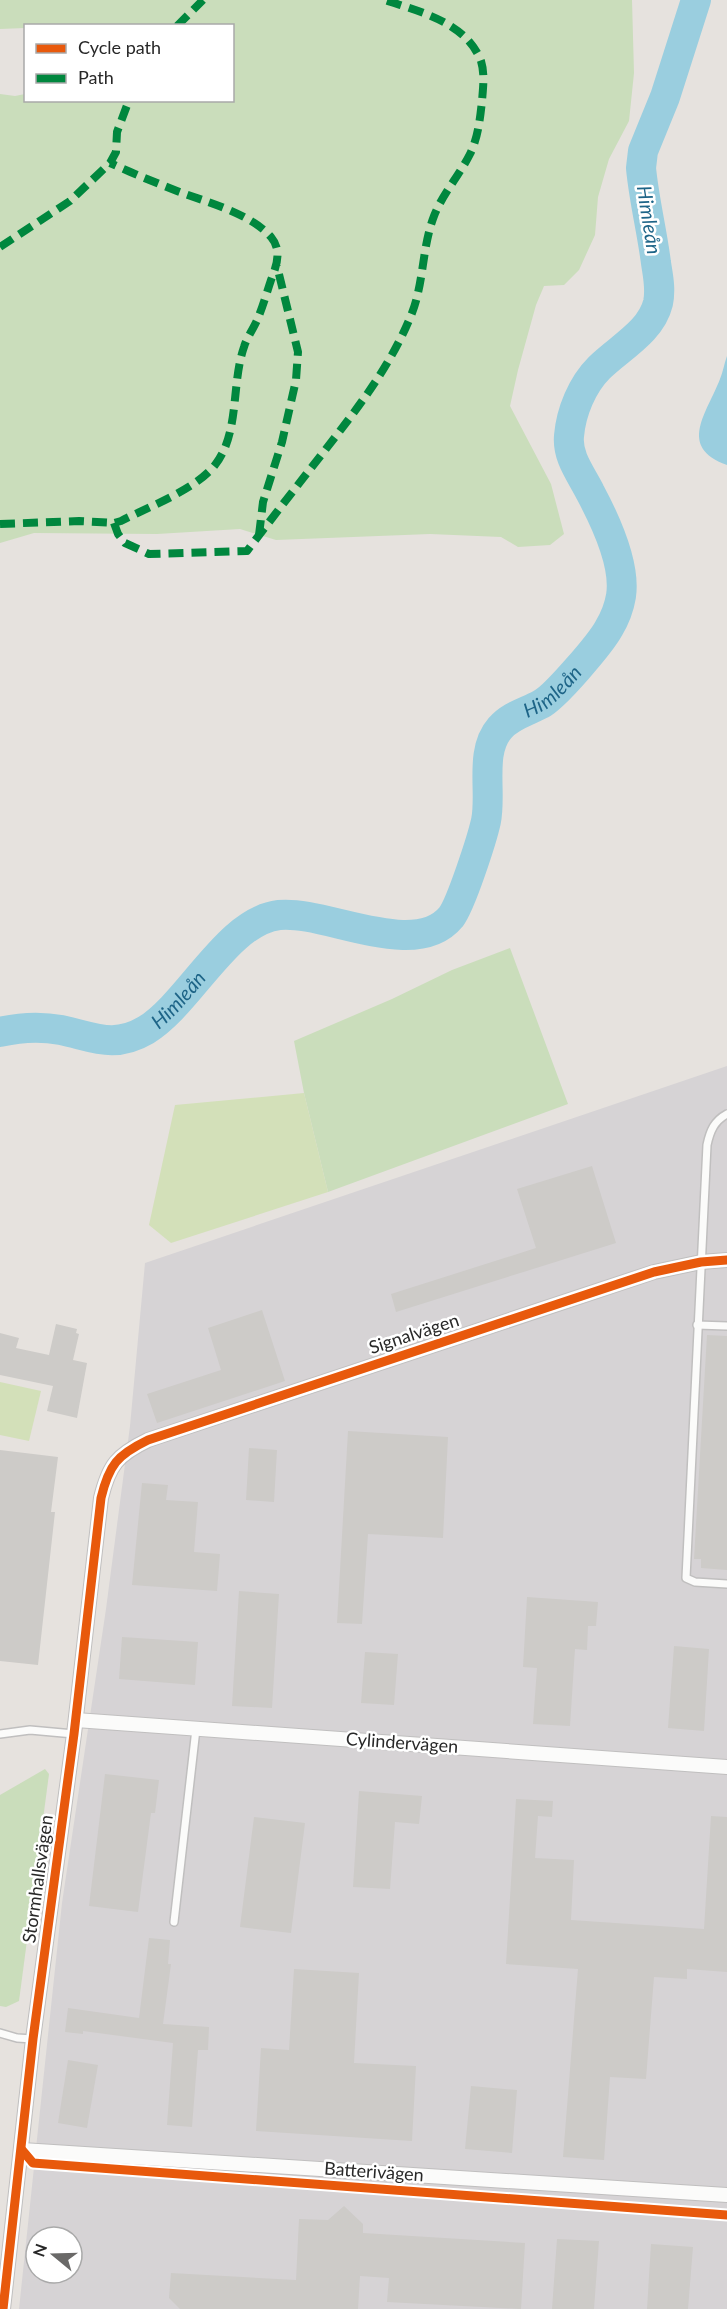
<svg xmlns="http://www.w3.org/2000/svg" width="727" height="2309" font-family="Lato,sans-serif">
	<style>
		.industrial { fill: #d6d3d5; fill-rule: evenodd }
		.green { fill: #caddbb }
		.pitch { fill: #d3e0b9 }
		.water { fill: #9acedf }
		.lines { fill: none; stroke-linecap: round; stroke-linejoin: round }
		.river { stroke: #9acedf; stroke-width: 30 }
		.building { fill: #cdcbc8 }
		.service-casing { stroke: #c0bfbf; stroke-width: 10 }
		.minor-casing { stroke: #c0bfbf; stroke-width: 16 }
		.service { stroke: #fbfbfa; stroke-width: 7 }
		.minor { stroke: #fbfbfa; stroke-width: 14 }
		.quiet { stroke: #00873e; stroke-width: 8; stroke-dasharray: 15 8; stroke-linecap: butt }
		.cycleway-casing { stroke: #fff; stroke-width: 13 }
		.cycleway { stroke: #e8590c; stroke-width: 9 }
		.labels { text-anchor: middle; stroke-width: 5; stroke-linejoin: round; paint-order: stroke }
		.street-label { font-size: 18px; fill: #282828; stroke: #fff }
		.water-label { font-size: 20px; font-style: italic; fill: #1d6487; stroke: #fff }
	</style>
	<rect width="100%" height="100%" fill="#e6e2de"/>
	<path class="industrial" d="M727 1066V2309H19L62 1903 106 1609 130 1426 145 1263ZM36 2237H72V2273H36Z"/>
	<g class="green">
		<polygon points="0,0 632,0 634,73 629,121 609,159 598,197 595,235 579,270 564,285 544,286 536,305 518,370 510,406 551,484 564,534 550,545 518,547 501,537 430,534 276,540 240,529 157,534 34,533 0,543 0,94 15,96 25,94 26,100 232,100 232,26 26,26 25,28 0,29"/>
		<polygon points="510,948 568,1104 328,1192 304,1093 294,1041 392,999 452,970"/>
		<polygon points="45,1769 49,1774 19,2001 6,2007 0,2006 0,1795"/>
	</g>
	<g class="pitch">
		<polygon points="304,1093 328,1192 171,1243 149,1225 175,1105"/>
		<polygon points="0,1382 41,1391 29,1441 0,1435"/>
	</g>
	<path class="water" d="M727 356V465C677 447 707 413 720 379 723 372 724 364 727 356Z"/>
	<g class="lines">
		<path class="river" id="s1" d="M0 1032C21 1027 40 1026 61 1030 94 1037 114 1049 146 1030 190 1003 227 921 279 915 325 910 415 961 451 917 461 904 482 839 486 821 492 792 479 752 500 728 511 715 527 712 541 704 555 697 601 643 609 628 615 618 619 608 621 596 626 564 605 520 590 492 581 474 567 457 569 436 571 412 582 385 599 368 619 348 651 332 658 303 661 289 658 276 656 263 652 231 644 200 641 168L643 151 665 97 696 0"/>
	</g>
	<g class="building">
		<polygon points="592,1166 616,1243 396,1312 391,1294 536,1248 517,1189"/>
		<polygon points="262,1310 285,1381 157,1423 147,1394 221,1370 208,1328"/>
		<polygon points="56,1324 77,1329 76,1333 79,1334 73,1360 87,1363 77,1418 47,1411 53,1386 0,1375 0,1333 19,1338 16,1348 49,1355"/>
		<polygon points="707,1335 727,1336 727,1570 701,1568 701,1559 694,1559"/>
		<polygon points="348,1431 448,1437 443,1538 368,1534 362,1624 337,1623"/>
		<polygon points="249,1448 277,1450 274,1502 246,1500"/>
		<polygon points="0,1450 58,1457 51,1512 55,1512 38,1665 0,1661"/>
		<polygon points="142,1483 168,1485 166,1500 198,1502 194,1552 220,1554 217,1591 132,1585"/>
		<polygon points="239,1591 279,1594 272,1708 232,1706"/>
		<polygon points="527,1597 598,1602 596,1626 588,1626 587,1650 575,1649 570,1726 533,1724 537,1668 523,1667"/>
		<polygon points="122,1637 198,1642 195,1685 119,1679"/>
		<polygon points="674,1646 709,1649 704,1731 668,1728"/>
		<polygon points="365,1652 398,1654 394,1705 361,1703"/>
		<polygon points="105,1774 159,1780 155,1813 151,1813 138,1912 89,1906"/>
		<polygon points="359,1791 422,1796 419,1824 395,1822 390,1889 353,1887"/>
		<polygon points="516,1799 553,1801 552,1817 538,1816 535,1858 574,1860 571,1920 704,1929 711,1816 727,1817 727,1972 687,1969 687,1979 654,1977 646,2079 610,2077 604,2160 563,2157 578,1969 506,1964"/>
		<polygon points="254,1817 305,1823 291,1933 240,1927"/>
		<polygon points="149,1938 170,1940 168,1964 171,1964 163,2024 209,2027 208,2050 198,2050 192,2127 167,2125 173,2043 83,2031 83,2034 65,2032 68,2008 139,2018"/>
		<polygon points="294,1969 359,1973 354,2063 416,2066 412,2141 256,2131 261,2048 289,2050"/>
		<polygon points="68,2060 98,2065 87,2128 58,2123"/>
		<polygon points="471,2086 517,2090 512,2153 465,2149"/>
		<polygon points="344,2206 363,2224 363,2233 525,2243 521,2309 387,2302 389,2278 360,2276 358,2309 180,2309 169,2298 171,2273 296,2280 299,2219 328,2220"/>
		<polygon points="557,2239 599,2241 594,2309 552,2309"/>
		<polygon points="651,2244 693,2247 688,2309 647,2309"/>
	</g>
	<g class="lines">
		<g class="service-casing">
			<g id="service">
				<path d="M727 1114C714 1121 710 1131 707 1145L686 1578 695 1582 727 1584"/>
				<polyline points="697,1325 727,1326"/>
				<polyline points="0,1734 30,1730 74,1734"/>
				<polyline points="174,1922 196,1729"/>
				<polyline points="0,2033 17,2038 33,2039"/>
			</g>
		</g>
		<g class="minor-casing">
			<g id="minor">
				<polyline points="76,1720 727,1767"/>
				<polyline points="22,2150 727,2195"/>
				<path d="M3 2309 33 2039 74 1734 101 1498C109 1465 117 1455 148 1440L654 1272 701 1262 727 1260"/>
			</g>
		</g>
		<use href="#service" class="service"/>
		<use href="#minor" class="minor"/>
		<g class="quiet">
			<polyline points="177,26 203,0"/>
			<polyline points="0,247 70,201 110,163 116,152 117,132 129,100"/>
			<path d="M114 523 118 534 125 543 149 554 247 551C272 518 297 486 322 454 357 409 391 366 412 313 424 282 422 247 434 216 443 193 459 176 470 154 478 138 480 119 482 101 483 88 485 74 481 61 466 22 420 12 385 0"/>
			<path d="M0 524 79 521 114 523 121 521C150 506 195 490 215 465 240 433 231 384 244 347 247 337 254 328 258 318 263 306 267 292 271 280 277 265 282 250 271 237 250 213 206 202 177 191 154 182 132 173 110 163"/>
			<polyline points="259,535 263,502 282,442 296,380 298,352 277,266"/>
		</g>
		<g class="cycleway-casing">
			<g id="cycleway">
				<polyline points="22,2150 33,2163 727,2215"/>
				<path d="M3 2309 33 2039 74 1734 101 1498C109 1465 117 1455 148 1440L654 1272 701 1262 727 1260"/>
			</g>
		</g>
		<use href="#cycleway" class="cycleway"/>
	</g>
	<g class="labels">
		<g class="street-label">
			<text transform="translate(414 1334) rotate(-18)" y="6">Signalvägen</text>
			<text transform="translate(402 1743) rotate(4)" y="6">Cylindervägen</text>
			<text transform="translate(38 1879) rotate(-82)" y="6">Stormhallsvägen</text>
			<text transform="translate(374 2172) rotate(4)" y="6">Batterivägen</text>
		</g>
		<g class="water-label">
			<text transform="translate(649 220) rotate(81)" y="7">Himleån</text>
			<text dy="7" stroke="none"><textPath href="#s1" startOffset="770">Himleån</textPath></text>
			<text dy="7" stroke="none"><textPath href="#s1" startOffset="194">Himleån</textPath></text>
		</g>
	</g>
	<rect x="24" y="24" width="210" height="78" fill="#ffffff" stroke="#a9a9a9" stroke-width="1.5"/>
	<rect x="36" y="44" width="30" height="9" fill="#e8590c" stroke="#a9a9a9" stroke-width="1.5"/>
	<text x="78" y="54" font-size="18" fill="#282828">Cycle path</text>
	<rect x="36" y="74" width="30" height="9" fill="#00873e" stroke="#a9a9a9" stroke-width="1.5"/>
	<text x="78" y="84" font-size="18" fill="#282828">Path</text>
	<g transform="translate(54 2255) rotate(289)"><circle r="28" fill="#ffffff" stroke="#a9a9a9" stroke-width="1.5"/>
	<path d="M0-4.5L10 22L0 15L-10 22Z" fill="#6a6968"/>
	<text y="-9" font-size="16" font-weight="bold" text-anchor="middle" fill="#282828">N</text>
	</g>
</svg>
